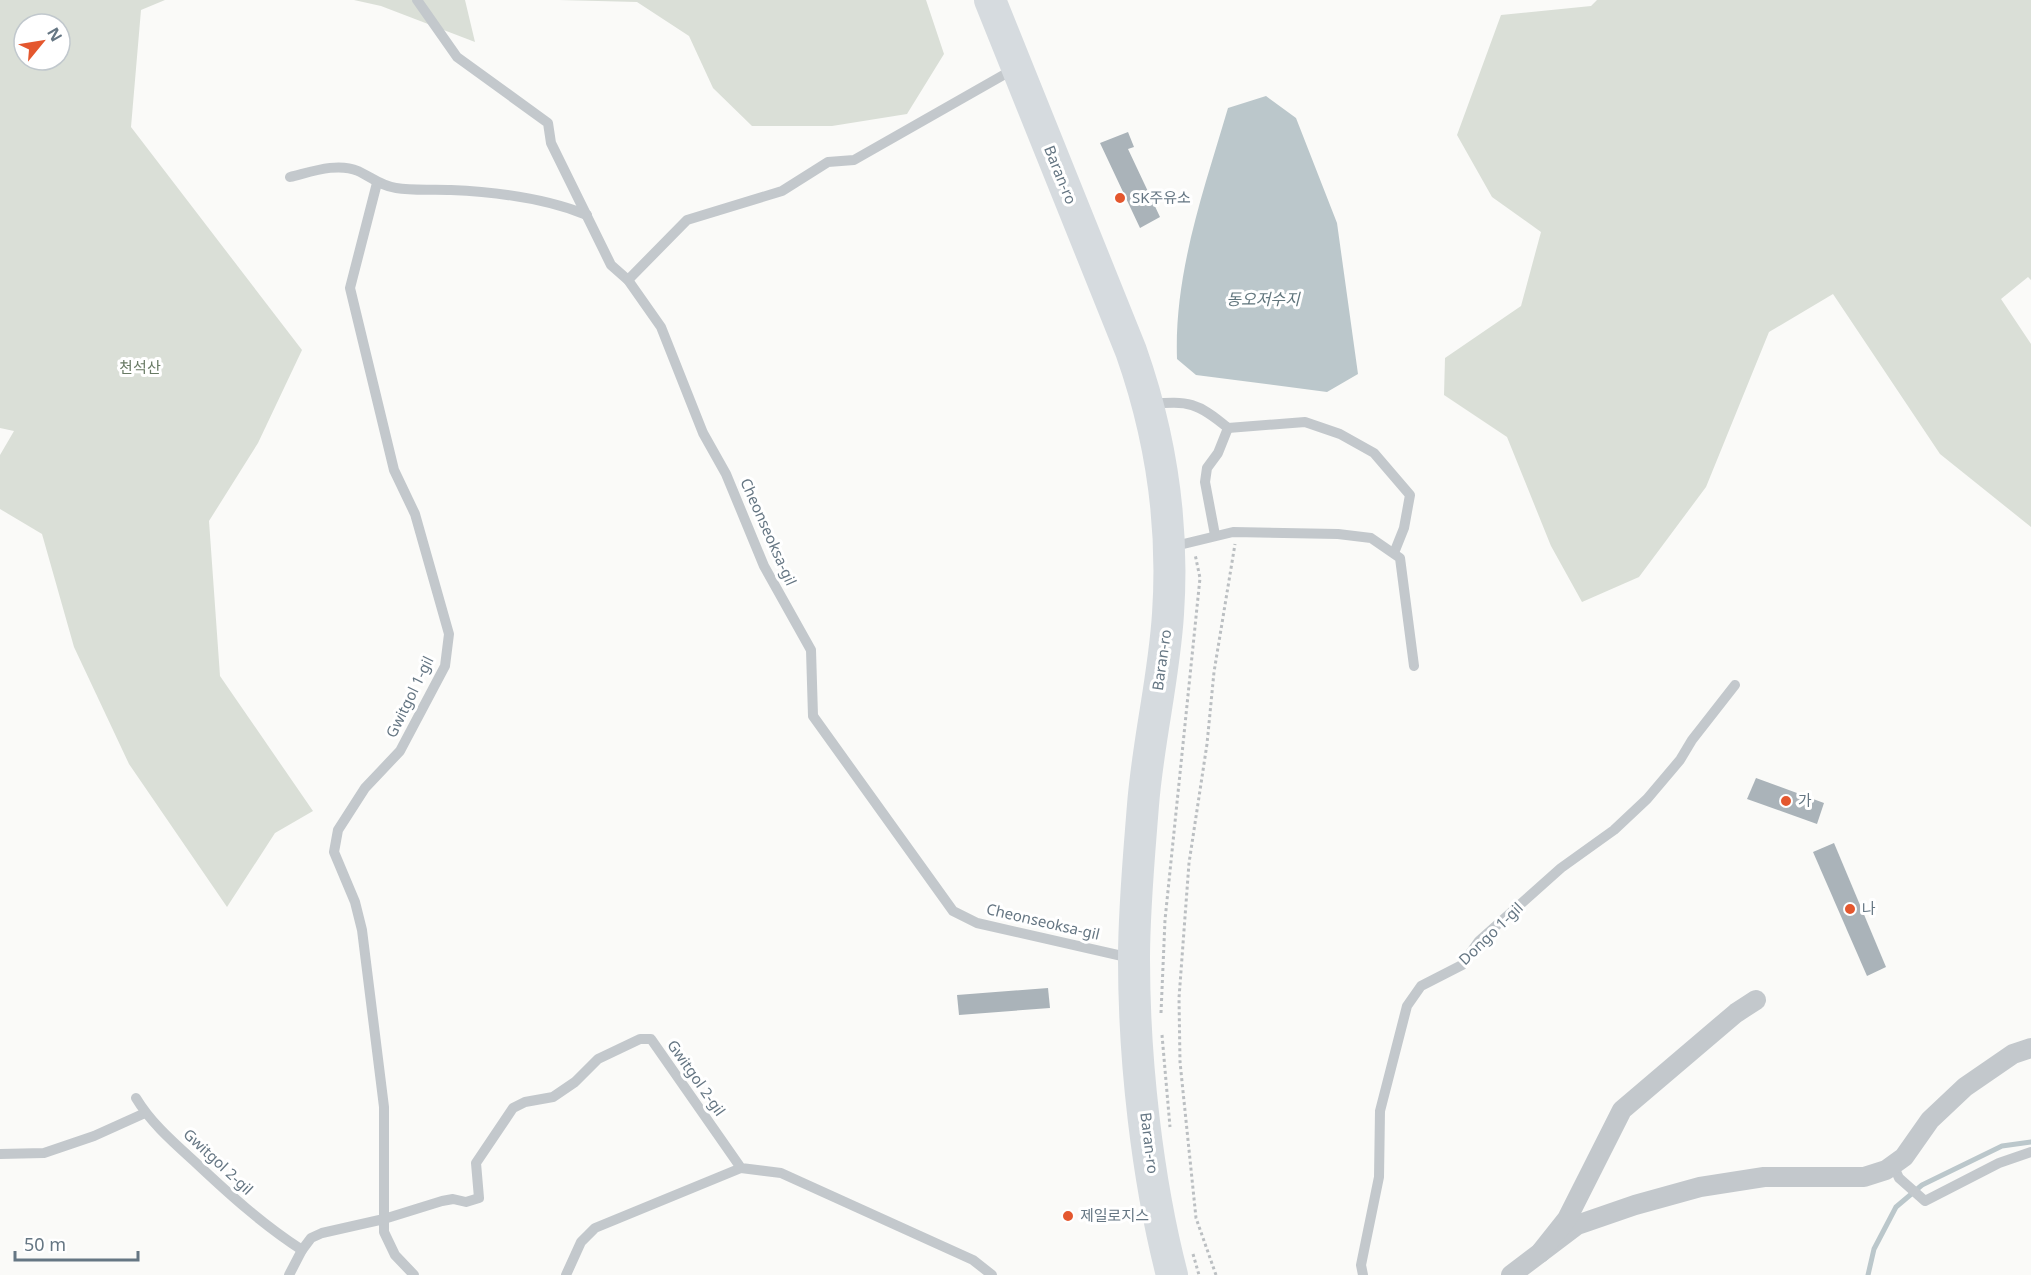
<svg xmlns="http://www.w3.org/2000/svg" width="2031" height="1275" font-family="'Noto Sans','Noto Sans KR',sans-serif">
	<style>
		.green { fill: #dadfd7; fill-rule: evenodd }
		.water { fill: #bbc7cb }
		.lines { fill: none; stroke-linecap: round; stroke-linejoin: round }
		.stream { stroke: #bbc7cb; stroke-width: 5 }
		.building { fill: #aab3b9 }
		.path { stroke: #bbbfc2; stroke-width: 3; stroke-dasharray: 3 3; stroke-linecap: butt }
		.service { stroke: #c3c8cc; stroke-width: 10 }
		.minor { stroke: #c3c8cc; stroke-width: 20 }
		.primary { stroke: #d6dbdf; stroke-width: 32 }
		.poi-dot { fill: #e4572e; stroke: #fff; stroke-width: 2 }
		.labels { text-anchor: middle; stroke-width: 6; stroke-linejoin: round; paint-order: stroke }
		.street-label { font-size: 15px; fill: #657683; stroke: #fff }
		.poi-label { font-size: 15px; fill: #657683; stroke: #fff; text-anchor: start }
		.park-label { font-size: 15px; fill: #687a64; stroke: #fff }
		.water-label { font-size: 16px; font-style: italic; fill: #60757c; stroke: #fff }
	</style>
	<rect width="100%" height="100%" fill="#fafaf8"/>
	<g class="green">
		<path d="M0 0H165L141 10 131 127 302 350 258 443 209 521 220 676 313 811 275 833 227 907 129 764 74 647 42 534 0 509V455L14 431 0 428ZM24 24H60V60H24Z"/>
		<polygon points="354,0 465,0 475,42 381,6"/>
		<polygon points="559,0 926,0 944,54 907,114 832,126 752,126 713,88 689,36 637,2"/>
		<polygon points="1597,0 2031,0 2031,280 2028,277 2001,299 2031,344 2031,527 1940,454 1833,294 1769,332 1706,487 1639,577 1582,602 1551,546 1507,437 1444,395 1445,358 1521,306 1541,232 1492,197 1457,135 1501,15 1591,6"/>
	</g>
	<path class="water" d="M1266 96 1296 118 1337 223 1358 374 1327 392 1196 375 1177 359C1174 272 1204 190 1228 108Z"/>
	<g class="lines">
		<polyline class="stream" points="1868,1275 1874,1249 1896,1207 1922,1185 2002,1146 2031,1142"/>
	</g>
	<g class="building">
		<polygon points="1128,132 1134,147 1128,149 1160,217 1140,228 1100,143"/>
		<polygon points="1756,778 1824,803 1817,824 1747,799"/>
		<polygon points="1834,843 1886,967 1867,976 1813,852"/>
		<polygon points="1048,988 1050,1008 959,1015 957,995"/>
	</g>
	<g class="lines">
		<g class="path">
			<polyline points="1161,1013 1165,920 1200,578 1195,554"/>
			<polyline points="1162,1035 1170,1127"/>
			<polyline points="1193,1254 1199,1275"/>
			<polyline points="1216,1275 1196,1218 1180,1062 1179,998 1189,863 1207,744 1214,672 1235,544"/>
		</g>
		<g class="service">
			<polyline points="417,0 457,57 548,123 551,143 611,265 628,280 661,327 703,433 726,474 764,566 811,650 813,716 953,911 977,923 1131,958"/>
			<path d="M290 177C311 172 337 162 358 171 371 177 381 186 396 188 414 191 433 189 451 190 497 192 545 198 587 215"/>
			<polyline points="377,183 350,288 394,470 415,514 449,634 445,666 400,751 365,788 338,830 334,852 355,902 362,930 384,1107 384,1232 395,1255 414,1275"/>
			<polyline points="628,280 687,220 782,191 828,162 854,160 1014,69"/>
			<path d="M1150 404C1189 401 1197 402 1228 428L1305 422 1340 434 1374 453 1410 495 1404 528 1394 553"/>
			<polyline points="1215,535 1205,482 1207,468 1218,453 1228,428"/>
			<polyline points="1171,547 1233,532 1338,534 1371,538 1400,558 1414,666"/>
			<path d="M136 1098C151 1123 173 1142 195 1162 229 1194 262 1224 302 1250L311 1238 322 1233 384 1219 442 1201 453 1199 466 1202 479 1198 476 1163 513 1108 525 1102 553 1097 575 1082 598 1059 640 1039H651L741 1168 781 1173 973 1260 992 1275"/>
			<polyline points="0,1154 44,1153 94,1136 145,1113"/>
			<polyline points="1893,1165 1899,1178 1925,1201 1999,1163 2031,1152"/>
			<polyline points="289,1275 302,1250"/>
			<polyline points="566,1275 581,1242 595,1228 741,1168"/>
			<polyline points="1363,1275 1361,1265 1379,1177 1380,1111 1407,1006 1421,986 1462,965 1479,941 1561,868 1614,830 1647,799 1680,760 1692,740 1735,685"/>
		</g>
		<g class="minor">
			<polyline points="1540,1253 1577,1225 1635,1205 1700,1187 1764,1177 1864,1177 1886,1170 1904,1157 1930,1120 1965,1087 2013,1054 2031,1048"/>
			<polyline points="1511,1275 1540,1253 1567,1219 1622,1110 1736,1013 1756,1000"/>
		</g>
		<path class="primary" d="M990 0 1131 351C1161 436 1174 525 1168 614 1164 678 1148 741 1143 805 1139 856 1134 908 1134 959 1134 1060 1147 1178 1172 1275"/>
	</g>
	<g class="poi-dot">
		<circle cx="1120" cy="198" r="6"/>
		<circle cx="1786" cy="801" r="6"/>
		<circle cx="1850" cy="909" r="6"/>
		<circle cx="1068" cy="1216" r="6"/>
	</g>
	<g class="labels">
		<g class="street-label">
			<text transform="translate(1060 175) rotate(68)" y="5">Baran-ro</text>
			<text transform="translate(768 532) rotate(66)" y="5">Cheonseoksa-gil</text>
			<text transform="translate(1162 660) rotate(-82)" y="5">Baran-ro</text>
			<text transform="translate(410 697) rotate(-64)" y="5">Gwitgol 1-gil</text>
			<text transform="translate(1043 922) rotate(13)" y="5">Cheonseoksa-gil</text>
			<text transform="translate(1491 934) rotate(-44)" y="5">Dongo 1-gil</text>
			<text transform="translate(696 1078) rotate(55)" y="5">Gwitgol 2-gil</text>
			<text transform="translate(1149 1143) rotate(83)" y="5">Baran-ro</text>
			<text transform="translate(218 1162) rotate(43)" y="5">Gwitgol 2-gil</text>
		</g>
		<g class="poi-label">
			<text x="1132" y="203">SK주유소</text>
			<text x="1798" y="806">가</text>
			<text x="1862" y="914">나</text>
			<text x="1080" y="1221">제일로지스</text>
		</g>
		<g class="park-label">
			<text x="140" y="373">천석산</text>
		</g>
		<g class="water-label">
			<text x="1263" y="305">동오저수지</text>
		</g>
	</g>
	<g transform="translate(42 42) rotate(60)"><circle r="28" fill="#ffffff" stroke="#c1c8cd" stroke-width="1.5"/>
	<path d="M0-4.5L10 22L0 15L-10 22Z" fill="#e4572e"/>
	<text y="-9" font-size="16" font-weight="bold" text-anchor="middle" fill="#657683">N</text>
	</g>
	<path d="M15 1251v9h123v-9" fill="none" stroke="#657683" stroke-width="3"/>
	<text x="24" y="1251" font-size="18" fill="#657683" stroke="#ffffff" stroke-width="4.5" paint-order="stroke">50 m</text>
</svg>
